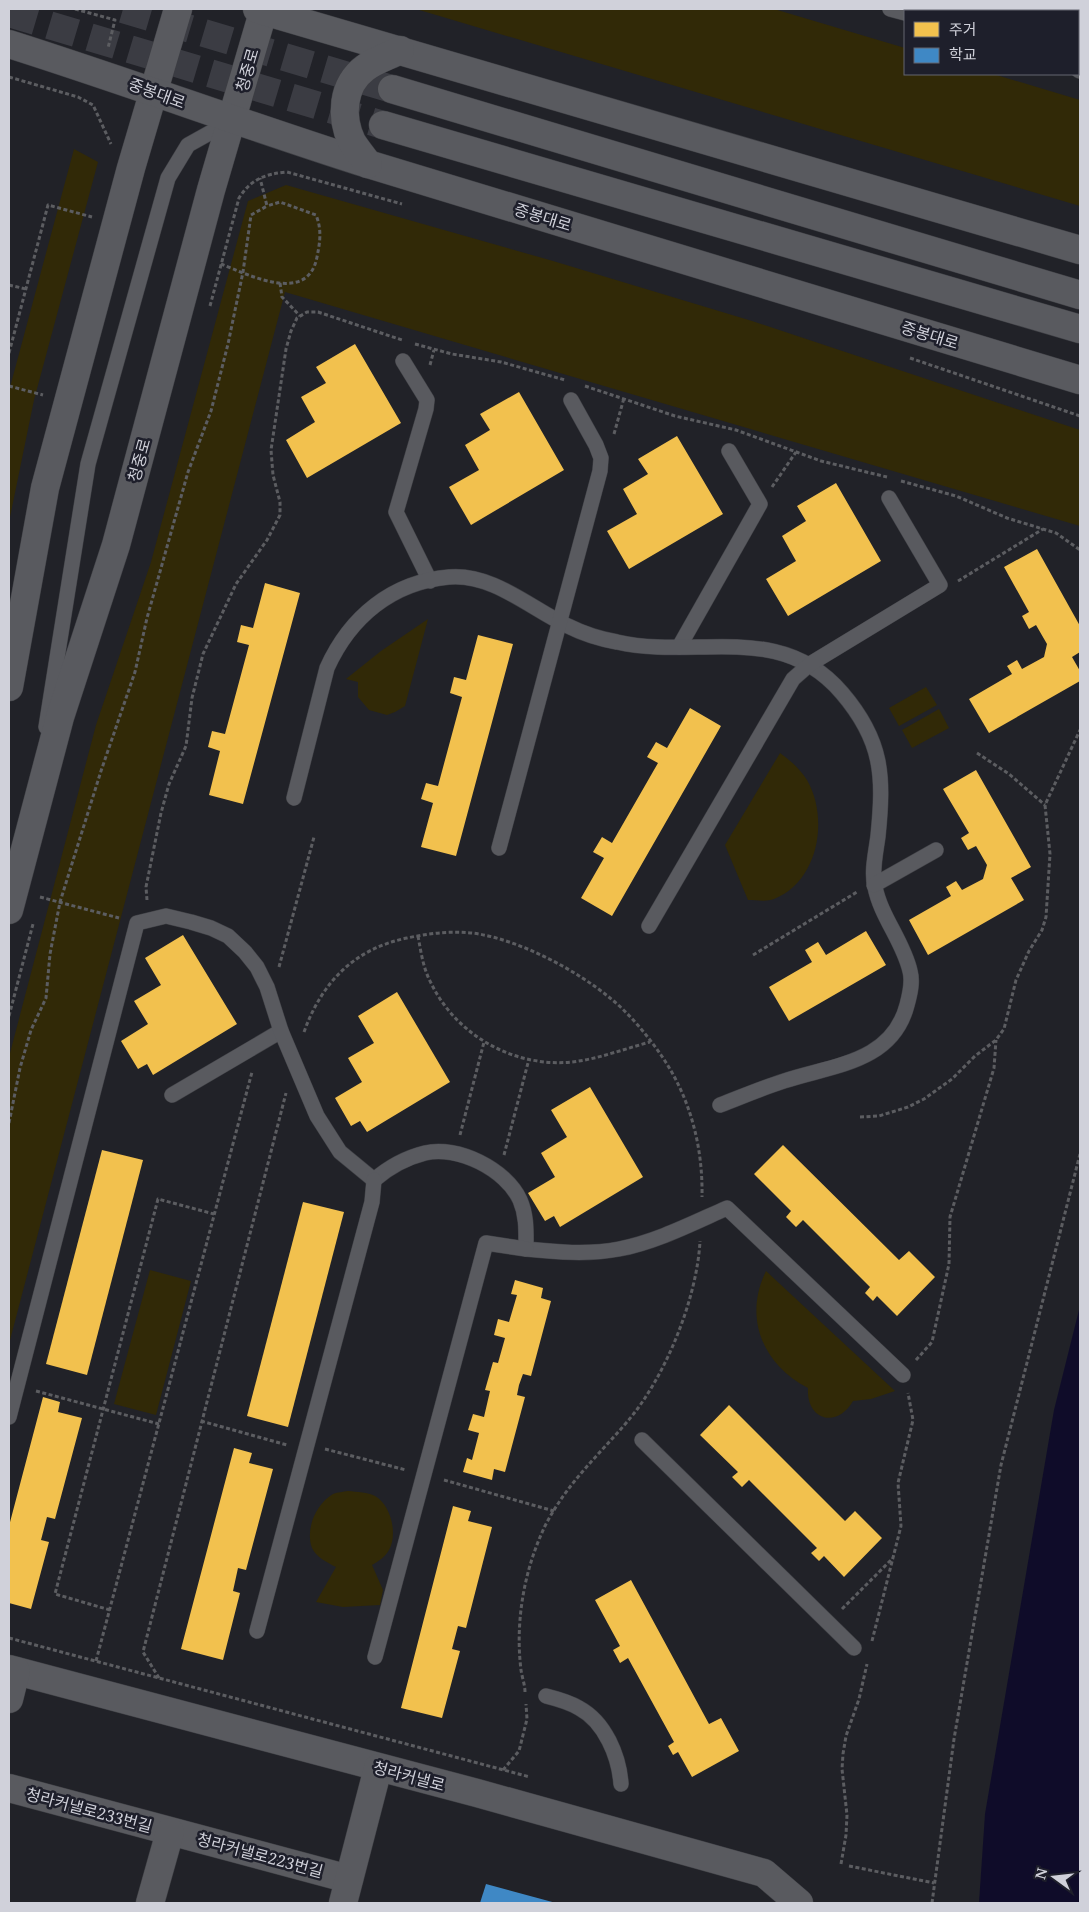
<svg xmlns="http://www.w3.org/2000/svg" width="1089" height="1912" font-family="'Noto Serif','Noto Sans KR',serif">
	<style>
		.green { fill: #312907 }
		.water { fill: #0f0c29 }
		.homes { fill: #f2c14e }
		.schools { fill: #3f88c5 }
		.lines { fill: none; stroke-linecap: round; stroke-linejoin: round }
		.secondary-tunnel { stroke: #3b3c43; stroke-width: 28; stroke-dasharray: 28 14; stroke-linecap: butt }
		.service-casing { stroke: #3e3f44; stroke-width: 16 }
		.minor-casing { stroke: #3e3f44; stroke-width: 29 }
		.tertiary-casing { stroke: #3e3f44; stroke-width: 29 }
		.secondary-casing { stroke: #3e3f44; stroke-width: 29 }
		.path { stroke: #5c5d61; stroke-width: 3; stroke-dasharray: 4 2.5; stroke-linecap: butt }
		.service { stroke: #595a5f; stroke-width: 15 }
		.minor { stroke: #595a5f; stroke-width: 28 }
		.tertiary { stroke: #595a5f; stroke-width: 28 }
		.secondary { stroke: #595a5f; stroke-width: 28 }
		.labels { text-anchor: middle; stroke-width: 5; stroke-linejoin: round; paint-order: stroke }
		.street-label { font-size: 16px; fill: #d0d1da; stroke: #1e1f2b }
	</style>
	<rect width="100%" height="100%" fill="#212228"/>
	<g class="green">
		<polygon points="416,9 774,9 905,48 905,74 993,74 1080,100 1080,206"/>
		<polygon points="74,149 98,162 34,400 9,522 9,391"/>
		<polygon points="286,185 553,261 752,321 1080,430 1080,526 285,292 9,1344 9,1057 96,725 151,562 248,201"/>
		<polygon points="428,619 405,706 395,712 387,715 369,710 358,697 358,682 346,679 381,651"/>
		<polygon points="926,687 937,705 899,726 889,708"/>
		<polygon points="939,709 949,728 912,748 902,730"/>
		<path d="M780 753C790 760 800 769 807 780 829 818 819 881 774 899 767 902 756 900 748 900L725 845Z"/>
		<polygon points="150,1270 191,1281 156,1415 114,1404"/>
		<path d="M766 1271 895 1391 871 1399 853 1401C837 1429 806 1420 808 1388 763 1365 743 1318 766 1271Z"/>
		<path d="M348 1491C357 1492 368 1492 375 1496 391 1505 398 1534 389 1550 385 1557 379 1561 372 1565L383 1590 380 1605 343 1607 316 1602 336 1567C328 1563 316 1557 312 1548 305 1529 316 1504 333 1494 338 1492 343 1492 348 1491Z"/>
	</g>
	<polygon class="water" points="1080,1306 1080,1903 979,1903 985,1814 1054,1410"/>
	<g class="homes">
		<polygon points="355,344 401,423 307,478 286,440 315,422 301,397 326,383 316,367"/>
		<polygon points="519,392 564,470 471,525 449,487 479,470 465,445 490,430 480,414"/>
		<polygon points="677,436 723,514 629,569 607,531 637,514 623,489 648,474 638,459"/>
		<polygon points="836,483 881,561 788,616 766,579 796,561 782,536 806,521 797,506"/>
		<polygon points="1037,549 1080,626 1080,652 1072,657 1080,671 1080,681 989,733 969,699 1012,674 1007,666 1017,660 1022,669 1044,657 1047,644 1036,625 1029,629 1022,616 1029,612 1004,567"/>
		<polygon points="265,583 300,593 243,804 209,795 220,751 208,747 212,731 225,734 249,645 237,642 241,625 253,628"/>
		<polygon points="478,635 513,644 456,856 421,847 433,803 421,799 426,783 438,786 462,697 450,693 454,677 466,680"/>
		<polygon points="690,708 721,726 612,916 581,898 604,858 593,852 602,837 612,843 658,763 647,757 656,742 667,748"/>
		<polygon points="976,770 1031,867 1011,878 1024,900 928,955 909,920 951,896 946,887 956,881 962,890 983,879 987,865 976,846 968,850 961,838 969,833 943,789"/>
		<polygon points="866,931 886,965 789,1021 769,987 812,962 805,950 818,942 826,955"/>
		<polygon points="183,935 237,1024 153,1075 147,1064 138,1069 121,1041 148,1024 134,1001 161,985 145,958"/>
		<polygon points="397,992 450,1082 367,1132 360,1121 351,1126 335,1098 362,1082 348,1058 374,1043 358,1016"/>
		<polygon points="590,1087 643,1177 560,1227 554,1216 545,1221 528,1193 555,1177 541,1153 567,1137 551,1110"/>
		<polygon points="783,1145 899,1260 909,1251 935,1277 897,1316 877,1296 873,1301 865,1293 870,1287 803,1220 796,1227 786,1217 791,1211 754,1174"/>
		<polygon points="102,1150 143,1160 87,1375 46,1364"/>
		<polygon points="303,1202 344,1212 288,1427 247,1416"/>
		<polygon points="515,1280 543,1288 541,1298 551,1301 531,1376 523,1374 519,1385 517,1395 525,1397 505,1472 494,1469 492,1480 463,1472 467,1458 472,1460 479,1433 468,1430 473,1414 484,1417 490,1391 485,1390 493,1362 498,1363 505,1338 494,1335 498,1319 509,1322 517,1295 511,1294"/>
		<polygon points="43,1397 60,1402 58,1412 82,1418 55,1519 47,1517 41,1540 49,1542 31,1609 9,1603 9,1526"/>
		<polygon points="729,1405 845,1521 855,1511 882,1538 844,1577 824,1556 819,1561 811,1553 817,1548 749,1480 742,1487 732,1477 738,1472 700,1435"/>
		<polygon points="234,1448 252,1453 249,1463 273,1469 246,1570 238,1568 233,1591 240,1593 223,1660 181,1649"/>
		<polygon points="453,1506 471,1511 468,1521 492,1527 466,1628 458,1626 452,1649 460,1651 442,1718 401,1708"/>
		<polygon points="631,1580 709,1724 721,1718 739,1751 692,1777 678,1752 673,1755 668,1746 674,1742 628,1658 620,1663 613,1650 620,1646 595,1600"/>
	</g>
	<polygon class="schools" points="486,1884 556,1903 480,1903"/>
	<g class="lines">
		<g class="secondary-tunnel">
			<polyline points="123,9 392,89"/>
			<polyline points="9,13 383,125"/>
		</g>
		<g class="service-casing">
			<g id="service">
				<polyline points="890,9 905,13"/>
				<polyline points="1078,70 1080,71"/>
				<polyline points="403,361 427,400 426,409 396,512 430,581"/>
				<polyline points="679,647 760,504 729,451"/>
				<polyline points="46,727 88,464 168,178 188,145 231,121"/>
				<path d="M294 798 327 668C350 617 392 582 449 577 493 573 531 609 568 626 584 634 600 639 617 642 696 660 780 620 842 693 883 741 884 776 878 836 876 852 871 872 875 887 881 917 903 941 910 971 913 982 910 994 907 1005 892 1063 832 1065 784 1081 762 1088 741 1097 720 1105"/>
				<polyline points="499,848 600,471 601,458 596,445 571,400"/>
				<polyline points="874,885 936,850"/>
				<polyline points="649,926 793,679 810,664 940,585 889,498"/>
				<polyline points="172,1095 281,1031"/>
				<path d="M9 1417 137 923 166 916 191 922 211 928 228 936 245 952 257 967 267 987 281 1031 317 1116 340 1152 374 1180C389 1167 405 1158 425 1153 457 1145 506 1169 520 1200 527 1216 526 1232 526 1249 556 1252 588 1255 619 1249 656 1242 693 1223 727 1208L903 1375"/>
				<polyline points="642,1440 854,1648"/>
				<polyline points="257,1631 372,1202 374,1180"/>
				<polyline points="375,1657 486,1243 526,1249"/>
				<path d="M546 1696C558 1699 569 1702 579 1708 605 1722 619 1756 621 1784"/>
			</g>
		</g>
		<g class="minor-casing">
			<g id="minor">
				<polyline points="9,1669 477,1793 764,1873 799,1903"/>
				<polyline points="9,1699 16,1671"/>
				<polyline points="9,1788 349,1879"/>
				<polyline points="150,1903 170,1832"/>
				<polyline points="343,1903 378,1768"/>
			</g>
		</g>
		<g class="tertiary-casing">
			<g id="tertiary">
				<polyline points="9,687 45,488 131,168 178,9"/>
				<polyline points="9,910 60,717 116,545 211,190 264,9"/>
			</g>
		</g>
		<g class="secondary-casing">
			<g id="secondary">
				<polyline points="257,9 1080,250"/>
				<path d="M9 44C129 82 248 126 368 164L1080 380"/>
				<polyline points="392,89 1080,295"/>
				<polyline points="383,125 1080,329"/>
				<path d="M368 164C363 157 357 150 352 142 340 117 342 85 365 68 375 60 389 56 400 50"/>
			</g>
		</g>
		<g class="path">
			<polyline points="75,9 115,20 108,48"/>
			<polyline points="9,77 78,97 93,105 111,144"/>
			<path d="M221 264C249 275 308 305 317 257 320 242 322 230 316 215L280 202 267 206"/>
			<polyline points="280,283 282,297 300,316"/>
			<polyline points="9,285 26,289"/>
			<path d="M210 306 239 198C251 179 265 174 287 172L402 204"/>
			<polyline points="415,344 452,354 501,362 565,380"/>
			<polyline points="9,353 48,205 92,217"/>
			<polyline points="910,358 1080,416"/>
			<polyline points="430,365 434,350"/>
			<polyline points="9,386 43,395"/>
			<polyline points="585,386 675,416 736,430 821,461 887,477"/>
			<polyline points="614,434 624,398"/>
			<polyline points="901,481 956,496 1007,518 1056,533 1080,550"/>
			<polyline points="772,487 796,452"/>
			<polyline points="958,581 1043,529"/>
			<polyline points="977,753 1009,774 1045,805"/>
			<polyline points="40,897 119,918"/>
			<polyline points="147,900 146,887 161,813 169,784 186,746 192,698 203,654 236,584 267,540 280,515 280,502 273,475 271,450 286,349 291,331 297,318 307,312 318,312 402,340"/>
			<path d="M418 936C421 952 423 968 431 983 456 1035 514 1068 572 1062 598 1059 624 1049 650 1042"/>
			<polyline points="753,955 857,892"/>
			<polyline points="279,967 314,837"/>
			<polyline points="9,1016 33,924"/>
			<path d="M304 1032C322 982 354 949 407 938 431 933 455 930 479 934 523 942 576 970 610 998 629 1013 647 1035 661 1055 690 1097 703 1146 702 1197"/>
			<polyline points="860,1117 879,1116 908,1107 924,1099 952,1079 975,1056 996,1040 1004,1029 1016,980 1029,951 1042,930 1046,917 1050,854 1045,805 1080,730"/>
			<polyline points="9,1123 20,1068 31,1030 46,998 50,954 60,902 101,771 135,672 147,618 188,472 211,411 228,344 243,272 251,215 267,206 260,178"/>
			<polyline points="460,1135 484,1042"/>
			<polyline points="504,1155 529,1059"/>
			<polyline points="916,1360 932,1342 949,1264 950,1217 994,1068 996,1040"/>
			<polyline points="36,1391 159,1424"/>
			<polyline points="201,1421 287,1445"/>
			<polyline points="325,1449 406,1470"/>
			<polyline points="444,1480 554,1511"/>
			<polyline points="842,1609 893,1558"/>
			<polyline points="110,1610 55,1594 158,1199 214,1214"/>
			<polyline points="9,1638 530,1777"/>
			<polyline points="872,1641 901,1526 898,1483 913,1420 908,1393"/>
			<polyline points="96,1661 252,1072"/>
			<polyline points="159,1678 143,1652 286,1093"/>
			<path d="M525 1692C525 1685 522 1677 521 1670 515 1622 524 1570 545 1526 567 1483 597 1457 627 1422 665 1378 697 1299 700 1241"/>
			<polyline points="503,1770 519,1751 527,1719 526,1704"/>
			<polyline points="841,1864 846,1835 847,1815 842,1769 843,1754 846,1736 859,1699 867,1664"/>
			<polyline points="849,1866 934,1883"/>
			<polyline points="932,1903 954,1739 1001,1465 1080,1154"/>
		</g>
		<use href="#service" class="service"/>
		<use href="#minor" class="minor"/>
		<use href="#tertiary" class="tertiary"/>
		<use href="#secondary" class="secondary"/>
	</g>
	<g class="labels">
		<g class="street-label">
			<text transform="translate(247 70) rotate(-74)" y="6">청중로</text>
			<text transform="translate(157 93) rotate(20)" y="6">중봉대로</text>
			<text transform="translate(543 217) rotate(17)" y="6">중봉대로</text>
			<text transform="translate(930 335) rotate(17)" y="6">중봉대로</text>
			<text transform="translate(139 460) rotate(-75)" y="6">청중로</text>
			<text transform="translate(409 1776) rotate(15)" y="6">청라커낼로</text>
			<text transform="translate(89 1810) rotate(15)" y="6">청라커낼로233번길</text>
			<text transform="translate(260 1855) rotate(15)" y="6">청라커낼로223번길</text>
		</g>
	</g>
	<rect width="1089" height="1912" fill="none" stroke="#d0d1da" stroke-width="20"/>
	<rect x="904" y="10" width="175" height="65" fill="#1e1f2b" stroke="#656671"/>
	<rect x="914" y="22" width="25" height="15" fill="#f2c14e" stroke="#656671"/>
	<text x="949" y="35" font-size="15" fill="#d0d1da">주거</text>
	<rect x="914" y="48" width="25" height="15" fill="#3f88c5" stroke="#656671"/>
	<text x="949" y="60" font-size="15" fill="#d0d1da">학교</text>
	<g transform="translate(1054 1877) rotate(285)" stroke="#1e1f2b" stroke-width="4" paint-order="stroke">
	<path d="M0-4L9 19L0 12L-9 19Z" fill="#d0d1da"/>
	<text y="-8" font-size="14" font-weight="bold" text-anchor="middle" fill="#d0d1da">N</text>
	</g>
</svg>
